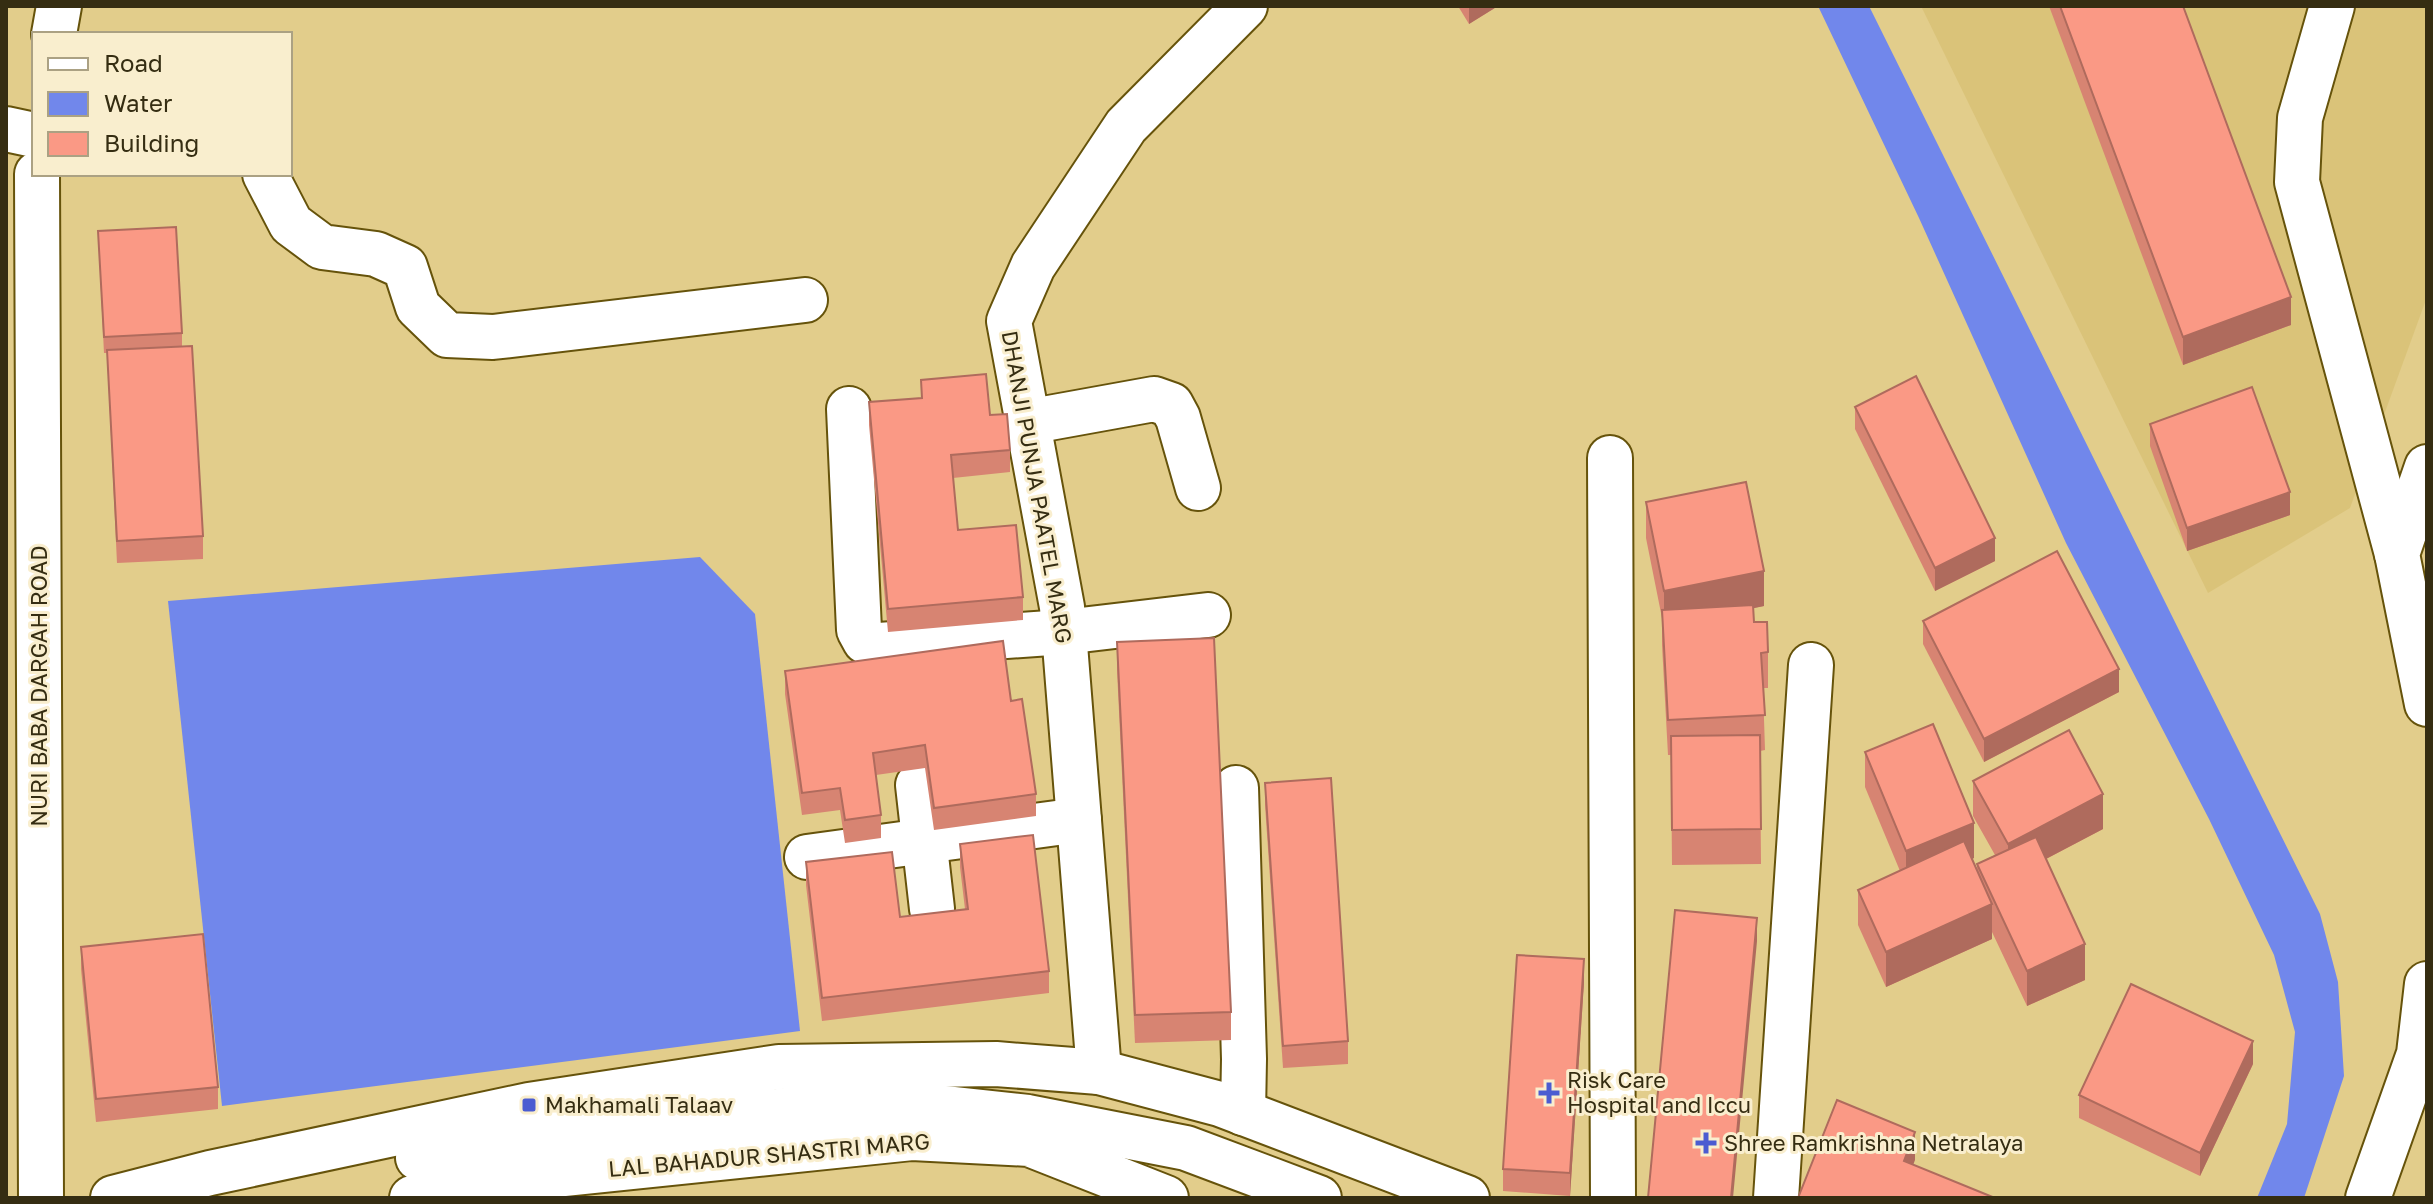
<svg xmlns="http://www.w3.org/2000/svg" width="2433" height="1204" font-family="'Golos Text',sans-serif">
	<style>
		.built { fill: #dac379 }
		.water { fill: #7187eb }
		.lines { fill: none; stroke-linecap: round; stroke-linejoin: round }
		.minor-casing { stroke: #66530b; stroke-width: 48 }
		.major-casing { stroke: #66530b; stroke-width: 48 }
		.minor { stroke: #fff; stroke-width: 44 }
		.major { stroke: #fff; stroke-width: 44 }
		.wall { fill: #d78472 }
		.shaded-wall { fill: #af6b5d }
		.building { fill: #fa9985; stroke: #af6b5d; stroke-width: 2 }
		.poi-dot { fill: #4b5cd1; stroke: #f9eece; stroke-width: 3 }
		.labels { text-anchor: middle; stroke-width: 6; stroke-linejoin: round; paint-order: stroke }
		.street-label { font-size: 22px; fill: #352d12; stroke: #f9eece }
		.poi-label { font-size: 22px; fill: #352d12; stroke: #f9eece; text-anchor: start }
	</style>
	<rect width="100%" height="100%" fill="#e2cd8b"/>
	<polygon class="built" points="1921,6 2427,6 2427,297 2350,508 2208,593"/>
	<g class="water">
		<polygon points="1818,6 1869,6 2320,914 2338,982 2344,1076 2304,1198 2257,1198 2287,1124 2295,1032 2274,955 2209,819 2066,543 1919,218"/>
		<polygon points="700,557 755,614 800,1031 222,1106 168,601"/>
	</g>
	<g class="lines">
		<g class="minor-casing">
			<g id="minor">
				<polyline points="2332,6 2300,118 2297,182 2397,554"/>
				<polyline points="54,34 59,6"/>
				<polyline points="6,129 34,135"/>
				<polyline points="37,174 41,1198"/>
				<polyline points="265,174 291,224 322,247 376,254 405,267 418,307 447,335 493,337 805,300"/>
				<polyline points="849,409 859,630 865,641 879,645 1064,632 1208,615"/>
				<polyline points="1027,422 1154,399 1171,405 1178,418 1198,488"/>
				<polyline points="1610,458 1613,1198"/>
				<polyline points="2427,467 2397,554 2427,704"/>
				<polyline points="918,785 932,909"/>
				<polyline points="1236,788 1244,1059 1243,1113"/>
				<polyline points="807,857 1079,820"/>
				<polyline points="1099,1072 1062,607 1009,321 1033,266 1126,126 1245,6"/>
				<polyline points="1776,1198 1811,665"/>
				<polyline points="2368,1198 2419,1054 2427,984"/>
			</g>
		</g>
		<g class="major-casing">
			<g id="major">
				<polyline points="418,1158 449,1151 869,1100 1028,1117 1186,1148 1319,1198"/>
				<polyline points="113,1198 210,1173 529,1105 779,1067 996,1064 1099,1072 1220,1104 1467,1198"/>
				<polyline points="412,1198 487,1182 912,1138 1029,1144 1166,1198"/>
			</g>
		</g>
		<use href="#minor" class="minor"/>
		<use href="#major" class="major"/>
	</g>
	<g class="wall">
		<polygon points="1458,6 1498,6 1469,24"/>
		<polygon points="2049,6 2183,6 2291,325 2183,365"/>
		<polygon points="98,231 182,333 182,347 203,536 203,559 117,563 107,353 104,353"/>
		<polygon points="921,380 990,415 1010,450 1010,472 953,478 958,530 1023,597 1023,620 888,632 869,425 869,402 921,398"/>
		<polygon points="1855,407 1995,561 1935,591 1855,429"/>
		<polygon points="2150,424 2290,515 2187,551 2150,446"/>
		<polygon points="1646,502 1764,606 1753,608 1754,622 1768,652 1768,688 1763,688 1765,750 1760,751 1761,864 1672,865 1671,755 1668,755 1662,645 1662,618 1646,538"/>
		<polygon points="1923,621 2119,692 1984,762 1923,644"/>
		<polygon points="1117,642 1231,1012 1231,1040 1135,1043 1117,670"/>
		<polygon points="785,671 1036,794 1036,816 934,830 925,768 876,775 881,815 881,838 845,843 840,810 802,815 785,694"/>
		<polygon points="1865,752 1974,858 1972,859 1977,869 1977,864 1995,855 1973,816 1973,781 2103,829 2046,859 2085,980 2027,1006 1992,932 1992,939 1886,987 1858,925 1858,890 1900,871 1865,787"/>
		<polygon points="1265,783 1348,1041 1348,1064 1283,1068 1265,805"/>
		<polygon points="960,844 1049,971 1049,993 822,1021 806,885 806,862 900,917 965,909 960,867"/>
		<polygon points="81,947 218,1087 218,1109 96,1122 81,969"/>
		<polygon points="1584,982 1570,1196 1503,1191 1503,1169"/>
		<polygon points="2253,1064 2200,1176 2079,1118 2079,1095"/>
	</g>
	<g class="shaded-wall">
		<polygon points="1469,6 1498,6 1469,24"/>
		<polygon points="2291,297 2291,325 2183,365 2183,337"/>
		<polygon points="2290,492 2290,515 2187,551 2187,528"/>
		<polygon points="1995,538 1995,561 1935,591 1935,568"/>
		<polygon points="1764,571 1764,606 1664,627 1664,591"/>
		<polygon points="2119,669 2119,692 1984,762 1984,739"/>
		<polygon points="2103,794 2103,829 2008,879 2008,844"/>
		<polygon points="1974,823 1974,858 1906,886 1906,851"/>
		<polygon points="1992,904 1992,939 1886,987 1886,952"/>
		<polygon points="1757,918 1757,941 1733,1198 1731,1198"/>
		<polygon points="2085,944 2085,980 2027,1006 2027,971"/>
		<polygon points="1584,959 1584,982 1570,1196 1570,1173"/>
		<polygon points="2253,1041 2253,1064 2200,1176 2200,1153"/>
		<polygon points="1915,1132 1915,1160 1904,1189 1904,1161"/>
	</g>
	<g class="building">
		<polygon points="2060,6 2183,6 2291,297 2183,337"/>
		<polygon points="176,227 182,333 104,337 98,231"/>
		<polygon points="192,346 203,536 117,541 107,350"/>
		<polygon points="986,374 990,415 1007,414 1010,450 951,455 958,530 1016,525 1023,597 888,609 869,402 922,398 921,380"/>
		<polygon points="1916,376 1995,538 1935,568 1855,407"/>
		<polygon points="2252,387 2290,492 2187,528 2150,424"/>
		<polygon points="1746,482 1764,571 1664,591 1646,502"/>
		<polygon points="2057,551 2119,669 1984,739 1923,621"/>
		<polygon points="1753,605 1754,622 1767,622 1768,652 1761,653 1765,715 1668,720 1662,610"/>
		<polygon points="1214,638 1231,1012 1135,1015 1117,642"/>
		<polygon points="1003,641 1011,701 1022,699 1036,794 934,808 925,745 873,753 881,815 845,820 840,788 802,793 785,671"/>
		<polygon points="1933,724 1974,823 1906,851 1865,752"/>
		<polygon points="2069,730 2103,794 2008,844 1973,781"/>
		<polygon points="1760,735 1761,829 1672,830 1671,736"/>
		<polygon points="1331,778 1348,1041 1283,1046 1265,783"/>
		<polygon points="1033,835 1049,971 822,998 806,862 892,852 900,917 968,909 960,844"/>
		<polygon points="2036,837 2085,944 2027,971 1977,864"/>
		<polygon points="1964,841 1992,904 1886,952 1858,890"/>
		<polygon points="1675,910 1757,918 1731,1198 1648,1198"/>
		<polygon points="203,934 218,1087 96,1099 81,947"/>
		<polygon points="1517,955 1584,959 1570,1173 1503,1169"/>
		<polygon points="2131,984 2253,1041 2200,1153 2079,1095"/>
		<polygon points="1837,1100 1915,1132 1904,1161 1995,1198 1798,1198"/>
	</g>
	<g class="poi-dot">
		<path d="M1545 1081h8v8h8v8h-8v8h-8v-8h-8v-8h8z"/>
		<rect x="521" y="1097" width="16" height="16" rx="4"/>
		<path d="M1702 1131h8v8h8v8h-8v8h-8v-8h-8v-8h8z"/>
	</g>
	<g class="labels">
		<g class="street-label">
			<text transform="translate(1037 487) rotate(80)" y="8">DHANJI PUNJA PAATEL MARG</text>
			<text transform="translate(39 686) rotate(-90)" y="8">NURI BABA DARGAH ROAD</text>
			<text transform="translate(769 1155) rotate(-5)" y="8">LAL BAHADUR SHASTRI MARG</text>
		</g>
		<g class="poi-label">
			<text x="1567" y="1088">Risk Care<tspan x="1567" dy="25">Hospital and Iccu</tspan></text>
			<text x="545" y="1113">Makhamali Talaav</text>
			<text x="1724" y="1151">Shree Ramkrishna Netralaya</text>
		</g>
	</g>
	<rect width="2433" height="1204" fill="none" stroke="#352d12" stroke-width="16"/>
	<rect x="32" y="32" width="260" height="144" fill="#f9eece" stroke="#aba183" stroke-width="2"/>
	<rect x="48" y="58" width="40" height="12" fill="#ffffff" stroke="#aba183" stroke-width="2"/>
	<text x="104" y="72" font-size="24" fill="#352d12">Road</text>
	<rect x="48" y="92" width="40" height="24" fill="#7187eb" stroke="#aba183" stroke-width="2"/>
	<text x="104" y="112" font-size="24" fill="#352d12">Water</text>
	<rect x="48" y="132" width="40" height="24" fill="#fa9985" stroke="#aba183" stroke-width="2"/>
	<text x="104" y="152" font-size="24" fill="#352d12">Building</text>
</svg>
